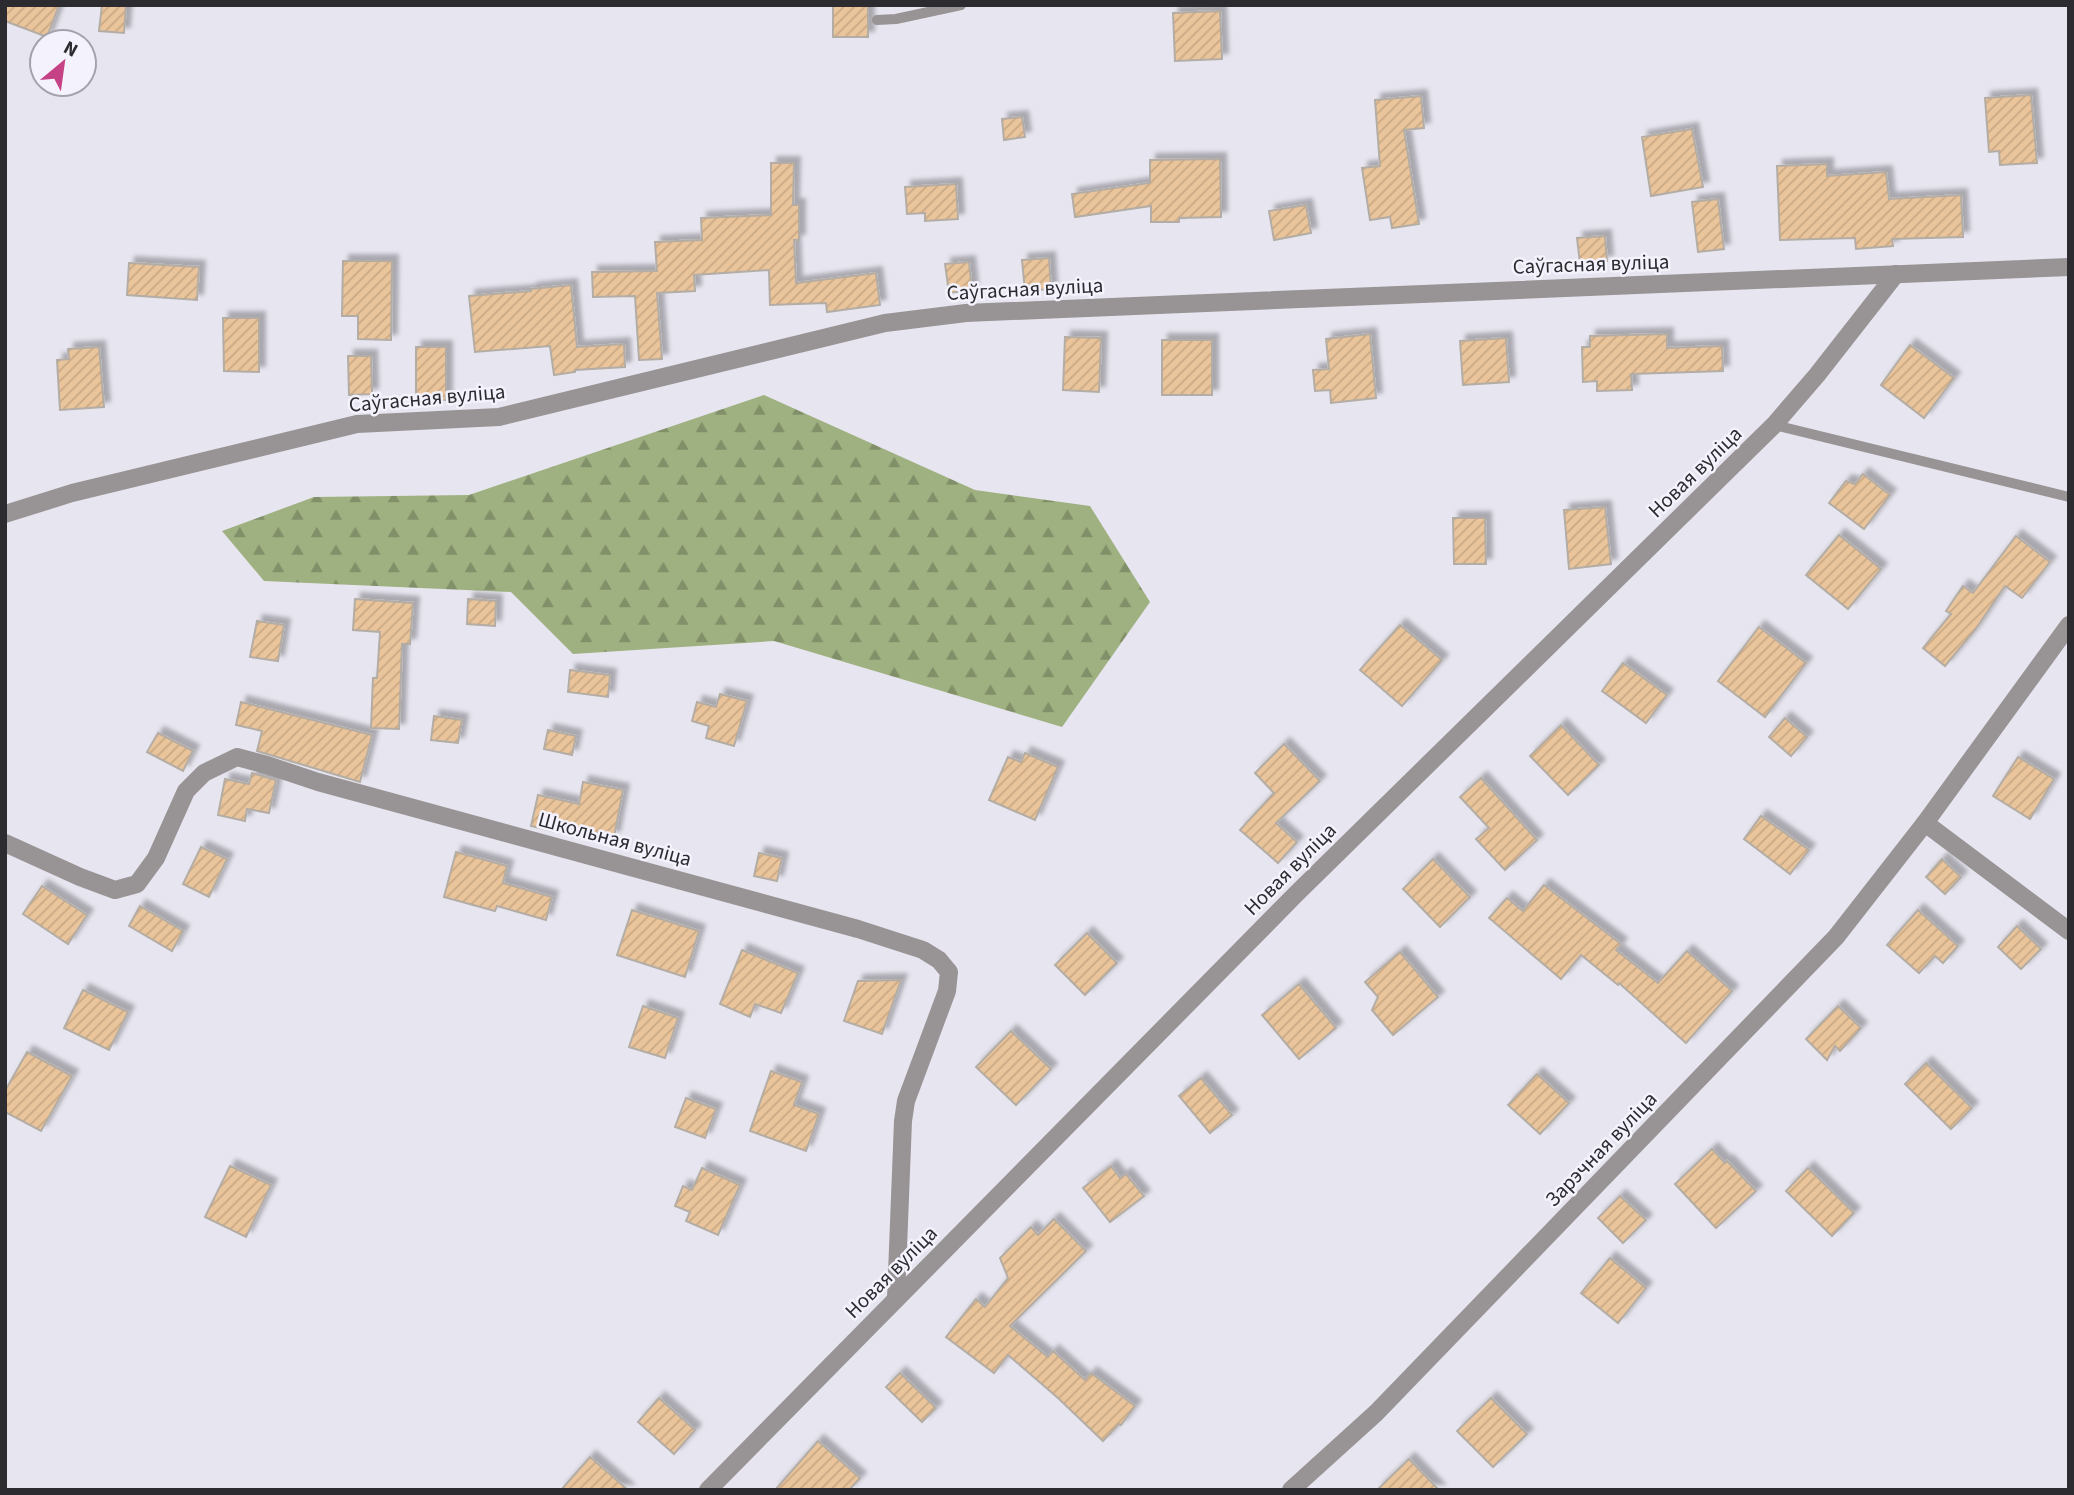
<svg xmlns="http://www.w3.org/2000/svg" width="2074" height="1495" font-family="'Source Sans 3',sans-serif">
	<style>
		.forest { fill: url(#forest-firs) }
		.building { fill: url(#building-hatch); stroke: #b4ada5; stroke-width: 2; filter: url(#shadow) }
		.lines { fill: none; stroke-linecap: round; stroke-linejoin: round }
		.lane { stroke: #989394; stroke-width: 10 }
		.street { stroke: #989394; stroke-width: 18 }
		.labels { text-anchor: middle; stroke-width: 5; stroke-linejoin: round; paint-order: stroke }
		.street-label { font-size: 21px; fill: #2c2b2f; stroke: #f4f2fc }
	</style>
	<defs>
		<pattern id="forest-firs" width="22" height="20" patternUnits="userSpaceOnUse" patternTransform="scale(1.75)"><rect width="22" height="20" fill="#9fb180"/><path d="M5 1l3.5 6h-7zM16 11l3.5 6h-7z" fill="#829069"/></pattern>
		<pattern id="building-hatch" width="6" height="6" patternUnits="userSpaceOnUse" patternTransform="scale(1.75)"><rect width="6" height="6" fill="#eac49a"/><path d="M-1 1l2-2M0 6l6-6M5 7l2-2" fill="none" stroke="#c9a985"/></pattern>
		<filter id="shadow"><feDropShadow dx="6" dy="-6" stdDeviation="2" flood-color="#0004"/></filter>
	</defs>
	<rect width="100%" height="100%" fill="#e7e5ef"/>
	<polygon class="forest" points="764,395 975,490 1090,506 1150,602 1062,727 774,641 573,654 511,592 264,581 222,531 314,497 469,495"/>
	<g class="building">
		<polygon points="5,5 59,5 47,37 5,21"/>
		<polygon points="102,5 126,5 124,33 99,31"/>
		<rect x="833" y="5" width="35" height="32"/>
		<polygon points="1220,11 1222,59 1175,61 1173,13"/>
		<polygon points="2031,95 2037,163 2000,165 1999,151 1989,152 1985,98"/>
		<polygon points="1421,96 1424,128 1404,130 1419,224 1392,228 1390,217 1370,220 1362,168 1380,166 1375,100"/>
		<polygon points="1022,117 1025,137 1004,140 1002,119"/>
		<polygon points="1692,129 1703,187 1651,196 1642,137"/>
		<polygon points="1220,159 1221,217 1179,218 1179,222 1151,222 1151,206 1075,217 1072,194 1150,183 1150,160"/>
		<polygon points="771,163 794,163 793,205 799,205 799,240 794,240 796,283 876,273 880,305 827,312 826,303 770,305 769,270 694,275 695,291 657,293 662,359 639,360 635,296 593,297 592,272 657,271 655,242 702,240 701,218 771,215"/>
		<polygon points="1827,164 1827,176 1886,172 1889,199 1961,195 1963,237 1892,239 1893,246 1856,249 1855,238 1780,240 1777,166"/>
		<polygon points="956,184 958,219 925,221 925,213 907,214 905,187"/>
		<polygon points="1718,199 1724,249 1698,252 1692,202"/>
		<polygon points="1306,205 1311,233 1274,240 1269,211"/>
		<polygon points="1605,236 1607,261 1580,263 1577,238"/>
		<polygon points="1049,258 1051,289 1025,291 1022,260"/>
		<polygon points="343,261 392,261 391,340 358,339 358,316 342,316"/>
		<polygon points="969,262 972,290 949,293 945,264"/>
		<polygon points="129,263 199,267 197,300 127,295"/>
		<polygon points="571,285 577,347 624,344 625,367 575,370 575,372 554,375 550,346 475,352 469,296 531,291 531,289"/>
		<polygon points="223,318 259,318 259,372 224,371"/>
		<polygon points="1370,334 1376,398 1331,403 1330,390 1315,391 1313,370 1329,369 1326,339"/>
		<polygon points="1667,334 1667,348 1722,346 1723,371 1631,374 1632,390 1597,391 1597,381 1583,382 1582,347 1590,347 1590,336"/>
		<polygon points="1065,337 1101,338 1099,392 1063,390"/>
		<polygon points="1506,338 1509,382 1463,385 1460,341"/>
		<rect x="1162" y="340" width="50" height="55"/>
		<polygon points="1910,345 1954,378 1924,418 1881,385"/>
		<polygon points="99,347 104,407 60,410 57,360 69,359 68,349"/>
		<rect x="416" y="347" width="30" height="53"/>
		<polygon points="348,356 371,356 372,394 349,395"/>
		<polygon points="1863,474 1890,495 1864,529 1829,503 1846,481 1855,484"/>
		<polygon points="1605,507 1611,564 1569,569 1564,510"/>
		<polygon points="1453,518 1485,518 1486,564 1454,564"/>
		<polygon points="1839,535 1881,569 1848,609 1806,575"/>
		<polygon points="2016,536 2050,562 2022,598 2005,586 1975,630 1945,666 1923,648 1951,614 1946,611 1963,586 1973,593"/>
		<polygon points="355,599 413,603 410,644 402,644 399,729 371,728 373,678 377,678 380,632 353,630"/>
		<polygon points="468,599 496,601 495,626 467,624"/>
		<polygon points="257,621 284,625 278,661 250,657"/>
		<polygon points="1400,625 1442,660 1402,706 1360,670"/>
		<polygon points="1759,627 1806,663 1765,717 1718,681"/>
		<polygon points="1623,663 1667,695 1646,723 1602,691"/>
		<polygon points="570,670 610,675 608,697 568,692"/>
		<polygon points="720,694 747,701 734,746 706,738 709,726 692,721 697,702 716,707"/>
		<polygon points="241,702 372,735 360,782 257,751 262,731 236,725"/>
		<polygon points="434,716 462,720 458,743 431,740"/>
		<polygon points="1785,718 1807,737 1791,756 1769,737"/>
		<polygon points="1561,725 1599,765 1568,795 1530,756"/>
		<polygon points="548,730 576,736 572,755 544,749"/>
		<polygon points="158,733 193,751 183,771 147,752"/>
		<polygon points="1284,744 1320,781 1276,823 1297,842 1278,863 1240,830 1274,793 1255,773"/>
		<polygon points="1025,753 1058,767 1035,820 989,800 1008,757 1021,762"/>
		<polygon points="2018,757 2054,779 2030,819 1993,796"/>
		<polygon points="252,773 276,780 269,813 247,809 245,821 218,815 225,779 249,784"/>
		<polygon points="1481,778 1537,840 1505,870 1476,839 1489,828 1460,797"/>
		<polygon points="583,782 623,790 614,837 555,824 553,831 531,826 538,795 579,804"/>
		<polygon points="1761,816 1809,850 1790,874 1744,839"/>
		<polygon points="201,847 227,859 209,897 183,884"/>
		<polygon points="456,852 507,866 503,883 552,897 546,920 497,906 495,911 444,897"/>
		<polygon points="759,853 782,858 777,881 754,876"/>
		<polygon points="1433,859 1470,897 1440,927 1403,889"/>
		<polygon points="1942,859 1961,877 1945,894 1926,877"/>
		<polygon points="1544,885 1621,944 1616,950 1658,983 1687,951 1732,991 1686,1043 1619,983 1618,985 1581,955 1561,979 1489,918 1507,898 1523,911"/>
		<polygon points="42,886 87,915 68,944 23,914"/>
		<polygon points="140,906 183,931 172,951 129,926"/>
		<polygon points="632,910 699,931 685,977 617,955"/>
		<polygon points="1918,910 1958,946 1943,963 1935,956 1919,973 1887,945"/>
		<polygon points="2017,926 2041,949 2021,969 1998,947"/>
		<polygon points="1087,933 1117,963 1085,995 1055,965"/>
		<polygon points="742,950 798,973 781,1013 755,1004 750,1017 720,1004"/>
		<polygon points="1400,952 1438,997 1393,1035 1372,1010 1378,997 1365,982"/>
		<polygon points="901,980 882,1034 844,1021 858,981"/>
		<polygon points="1299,984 1336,1028 1299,1059 1262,1015"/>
		<polygon points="83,990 128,1012 109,1050 64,1028"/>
		<polygon points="643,1006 678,1018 665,1058 629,1047"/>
		<polygon points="1838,1006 1861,1028 1840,1051 1835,1046 1827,1060 1806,1039"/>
		<polygon points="1011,1031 1051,1069 1016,1105 976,1067"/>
		<polygon points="27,1052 72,1076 41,1131 5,1112 5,1091"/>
		<polygon points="1926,1063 1972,1108 1951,1129 1905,1084"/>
		<polygon points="771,1071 802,1082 794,1105 819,1114 806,1151 750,1131"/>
		<polygon points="1537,1074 1569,1103 1540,1134 1508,1105"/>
		<polygon points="1201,1078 1232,1115 1210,1133 1179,1096"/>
		<polygon points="686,1098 716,1109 705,1138 675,1127"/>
		<polygon points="1712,1149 1725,1163 1727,1161 1756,1191 1716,1228 1675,1184"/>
		<polygon points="230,1166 271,1185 246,1237 205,1217"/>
		<polygon points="1111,1166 1120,1178 1126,1174 1144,1196 1110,1222 1083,1188"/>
		<polygon points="702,1168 740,1185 718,1235 686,1221 690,1212 675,1206 683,1186 692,1190"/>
		<polygon points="1808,1168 1854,1213 1832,1236 1786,1191"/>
		<polygon points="1620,1196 1646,1220 1623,1243 1598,1218"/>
		<polygon points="1054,1219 1086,1251 1010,1326 1048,1357 1053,1351 1085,1380 1091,1373 1135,1406 1121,1425 1119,1424 1103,1441 1058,1398 1008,1355 994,1373 946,1337 976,1299 985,1307 1008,1278 1000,1258 1031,1227 1038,1235"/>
		<polygon points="1610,1258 1646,1288 1618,1323 1581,1293"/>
		<polygon points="900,1373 936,1408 922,1422 886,1387"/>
		<polygon points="659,1398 695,1430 674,1454 638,1422"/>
		<polygon points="1491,1398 1527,1434 1493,1467 1457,1431"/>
		<polygon points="818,1441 860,1478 849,1490 775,1490"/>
		<polygon points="590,1457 628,1490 561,1490"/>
		<polygon points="1409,1459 1439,1490 1377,1490"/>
	</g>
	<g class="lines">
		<g class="lane">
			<polyline points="877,20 896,19 961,5"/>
			<polyline points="1774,425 2069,497"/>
		</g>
		<g class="street">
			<polyline points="5,514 72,493 357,424 499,417 885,323 966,313 2069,267"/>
			<polyline points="1925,823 2069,931"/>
			<polyline points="5,843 80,877 115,890 137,884 156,858 186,791 204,773 237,757 267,765 318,782 858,929 923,950 939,960 949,972 947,991 906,1101 903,1121 896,1299"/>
			<polyline points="708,1490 1296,894 1774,425 1817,375 1896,274"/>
			<polyline points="1291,1490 1376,1413 1836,937 1925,823 2069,625"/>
		</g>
	</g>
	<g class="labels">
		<g class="street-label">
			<text transform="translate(1591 264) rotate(-2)" y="7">Саўгасная вуліца</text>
			<text transform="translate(1025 289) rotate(-3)" y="7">Саўгасная вуліца</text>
			<text transform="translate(427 398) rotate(-5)" y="7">Саўгасная вуліца</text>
			<text transform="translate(1695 472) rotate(-44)" y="7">Новая вуліца</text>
			<text transform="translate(615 839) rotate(15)" y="7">Школьная вуліца</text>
			<text transform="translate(1290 869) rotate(-45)" y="7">Новая вуліца</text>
			<text transform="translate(1601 1149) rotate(-46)" y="7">Зарэчная вуліца</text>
			<text transform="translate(891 1272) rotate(-45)" y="7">Новая вуліца</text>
		</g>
	</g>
	<rect width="2074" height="1495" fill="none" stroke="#2c2b2f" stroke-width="14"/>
	<g transform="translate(63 63) rotate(29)"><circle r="33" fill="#f4f2fc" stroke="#a4a2aa" stroke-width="2"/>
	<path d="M0-5L12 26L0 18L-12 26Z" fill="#c64286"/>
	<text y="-10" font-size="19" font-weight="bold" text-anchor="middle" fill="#2c2b2f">N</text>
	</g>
</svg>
